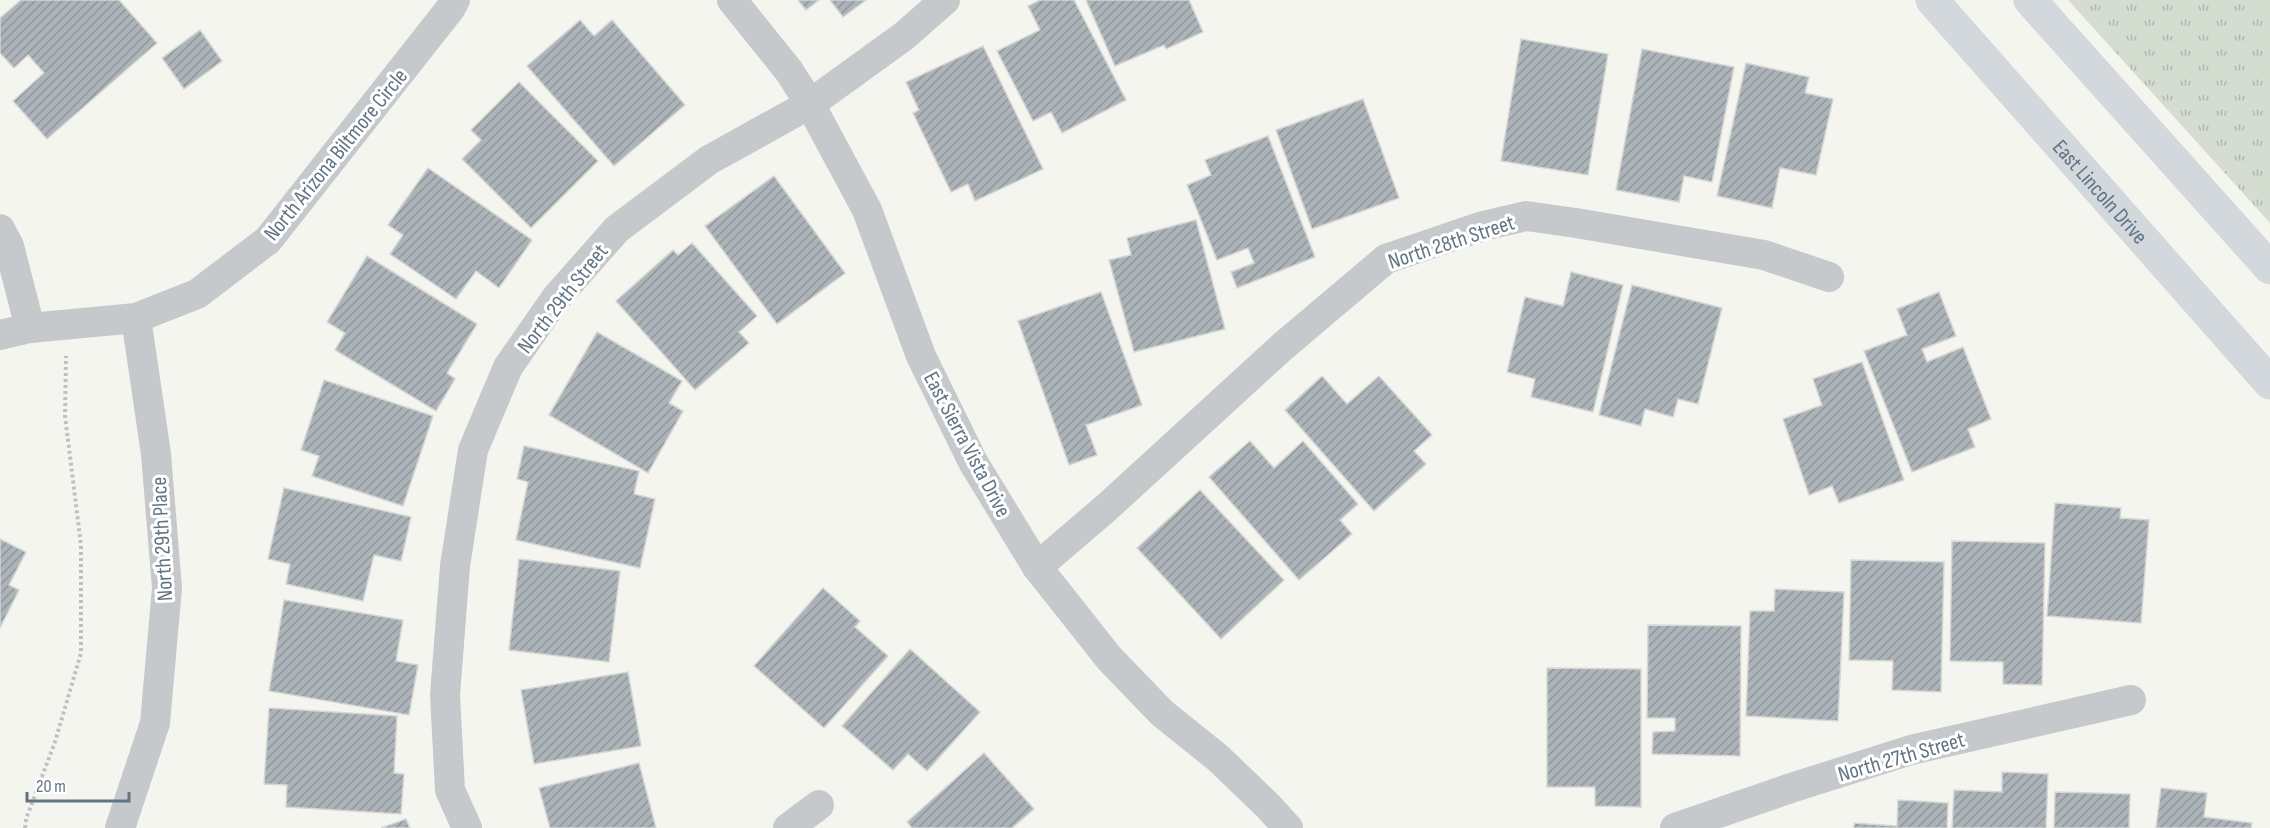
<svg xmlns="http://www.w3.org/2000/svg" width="2270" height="828" font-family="'Sofia Sans Condensed',sans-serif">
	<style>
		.grass { fill: url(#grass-tufts) }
		.building { fill: url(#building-hatch); stroke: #d6d6d3; stroke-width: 1.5 }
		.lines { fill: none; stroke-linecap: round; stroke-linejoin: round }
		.path { stroke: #bfc0c2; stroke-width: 4; stroke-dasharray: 3 3; stroke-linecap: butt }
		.street { stroke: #c6c9cc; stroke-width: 30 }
		.secondary { stroke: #d2d8dc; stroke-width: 33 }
		.labels { text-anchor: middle; stroke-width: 6; stroke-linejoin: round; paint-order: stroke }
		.street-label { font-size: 22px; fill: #617484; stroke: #fff }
	</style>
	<defs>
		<pattern id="grass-tufts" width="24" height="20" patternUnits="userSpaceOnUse" patternTransform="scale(1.5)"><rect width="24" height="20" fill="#d5ddd1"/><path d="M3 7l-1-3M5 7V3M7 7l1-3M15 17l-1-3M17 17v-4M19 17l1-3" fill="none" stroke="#b0b8af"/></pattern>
		<pattern id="building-hatch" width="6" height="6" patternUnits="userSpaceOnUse" patternTransform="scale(1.5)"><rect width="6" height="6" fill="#acb4b9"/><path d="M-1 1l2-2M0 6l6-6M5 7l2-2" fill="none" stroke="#8f979c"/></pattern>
	</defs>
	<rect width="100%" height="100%" fill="#f5f5f0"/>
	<polygon class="grass" points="2068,0 2270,0 2270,223"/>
	<g class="building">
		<polygon points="21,0 119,0 157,43 47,139 13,101 44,73 28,55 14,68 0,53 0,18"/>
		<polygon points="798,0 819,0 806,10"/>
		<polygon points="830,0 866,0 843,17"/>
		<polygon points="1040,0 1074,0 1126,100 1062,133 1051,112 1033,121 997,51 1040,30 1028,6"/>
		<polygon points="1086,0 1189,0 1203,32 1166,49 1164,45 1115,66"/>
		<polygon points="580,20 594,36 612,20 685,105 614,166 527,66"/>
		<polygon points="200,30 222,61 184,89 162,58"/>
		<polygon points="1521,39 1608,54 1588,175 1501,161"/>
		<polygon points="983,46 1043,169 975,201 968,184 951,192 913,113 919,110 906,82"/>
		<polygon points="1642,49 1734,67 1712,182 1684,176 1679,202 1616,190"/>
		<polygon points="1746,63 1809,77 1805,93 1833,99 1816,175 1780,168 1772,208 1717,196"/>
		<polygon points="519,82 598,161 531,228 462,159 481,140 471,130"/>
		<polygon points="1363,99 1399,198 1312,229 1276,130"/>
		<polygon points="1268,136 1315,257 1237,288 1231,272 1254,263 1248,248 1217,260 1187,185 1211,175 1205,160"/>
		<polygon points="428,168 532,240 499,288 476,271 456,299 390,254 403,235 388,225"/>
		<polygon points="774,176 845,273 777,324 705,226"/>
		<polygon points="1196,220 1225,329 1134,352 1109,260 1131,255 1127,238"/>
		<polygon points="692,243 757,316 739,332 749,343 695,390 616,301 673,250 678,255"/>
		<polygon points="367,256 477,324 447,373 455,379 436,411 335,350 345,333 327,322"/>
		<polygon points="1571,272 1623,285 1593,412 1531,397 1535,379 1507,372 1525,297 1563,306"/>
		<polygon points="1632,285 1722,308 1698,404 1678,399 1673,417 1645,409 1641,426 1599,415"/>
		<polygon points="1101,292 1142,405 1086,425 1097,455 1069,465 1018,321"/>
		<polygon points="1939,292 1956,336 1922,349 1927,362 1963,347 1991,419 1968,429 1975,447 1912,472 1864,351 1907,335 1897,309"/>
		<polygon points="597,332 682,381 669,403 683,411 648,473 549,415"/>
		<polygon points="1862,362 1904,480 1839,503 1832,486 1809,495 1783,419 1822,405 1813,379"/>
		<polygon points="1322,376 1347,404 1379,376 1432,435 1414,451 1426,464 1374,511 1285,410"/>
		<polygon points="324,380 433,416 403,506 312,476 319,456 301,450"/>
		<polygon points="1250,441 1274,468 1303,441 1358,504 1340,520 1352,534 1299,580 1209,477"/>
		<polygon points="524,446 639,471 634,494 655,499 640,568 516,540 528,482 517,479"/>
		<polygon points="284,488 411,517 401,561 374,555 363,601 286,584 290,564 268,559"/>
		<polygon points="1200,490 1284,580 1221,639 1137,548"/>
		<polygon points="2055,503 2121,508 2120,518 2149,520 2141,623 2047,616"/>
		<polygon points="0,539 26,552 9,585 19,590 0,628"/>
		<polygon points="1952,541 2045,543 2042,685 2003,684 2003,662 1950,661"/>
		<polygon points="519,559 620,571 609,662 509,650"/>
		<polygon points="1851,560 1944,562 1941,692 1892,690 1893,661 1849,660"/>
		<polygon points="823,588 860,621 855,627 888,656 824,728 754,666"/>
		<polygon points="1775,589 1844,592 1838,721 1746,716 1750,611 1774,611"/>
		<polygon points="284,600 403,620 396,661 418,665 409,715 269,691"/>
		<polygon points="1648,625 1741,626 1740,756 1652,754 1653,732 1675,731 1675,718 1647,718"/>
		<polygon points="910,649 980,712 927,771 908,754 893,770 842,726"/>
		<polygon points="1547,668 1641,669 1641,807 1595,806 1595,787 1547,787"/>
		<polygon points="628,672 641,746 534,764 521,690"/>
		<polygon points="269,708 397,716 394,773 404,774 401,814 286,807 287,785 264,784"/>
		<polygon points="984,753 1034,809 1012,828 912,828 907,822"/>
		<polygon points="639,763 656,828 550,828 539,788"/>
		<polygon points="2002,772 2048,774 2046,828 1952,828 1954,790 2002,792"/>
		<polygon points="2161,788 2207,793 2204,817 2252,823 2251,828 2156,828"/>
		<polygon points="2055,792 2130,794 2129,828 2054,828"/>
		<polygon points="1898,800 1948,803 1947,828 1854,828 1854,823 1897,826"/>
		<polygon points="406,819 410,828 381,828"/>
	</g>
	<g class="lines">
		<polyline class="path" points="25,828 26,819 55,742 81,653 81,545 65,416 66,356"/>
		<g class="street">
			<polyline points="732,0 789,71 810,104 867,210 921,356 973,462 1037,567 1109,658 1162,713 1218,758 1269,807 1288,828"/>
			<polyline points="0,229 9,246 30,328"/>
			<polyline points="0,335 30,328 136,318 197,294 268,240 450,9 455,0"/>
			<polyline points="1037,567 1106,508 1282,347 1386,259 1483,226 1526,216 1576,223 1764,255 1829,277"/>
			<polyline points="120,828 155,723 167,588 156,454 136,318"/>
			<polyline points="467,828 450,790 445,695 455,566 473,450 508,367 556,298 617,229 709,160 810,104 904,36 945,0"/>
			<polyline points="788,828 819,805"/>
			<polyline points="1675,828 1791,788 1911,750 2131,700"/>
		</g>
		<g class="secondary">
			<path id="s1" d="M1932 0 2270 383"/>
			<polyline points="2030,0 2270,268"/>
		</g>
	</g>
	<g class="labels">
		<g class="street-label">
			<text transform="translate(335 154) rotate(-51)" y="8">North Arizona Biltmore Circle</text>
			<text dy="8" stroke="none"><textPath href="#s1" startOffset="255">East Lincoln Drive</textPath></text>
			<text transform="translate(1451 241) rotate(-18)" y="8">North 28th Street</text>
			<text transform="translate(562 298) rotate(-52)" y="8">North 29th Street</text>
			<text transform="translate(968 444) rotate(62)" y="8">East Sierra Vista Drive</text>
			<text transform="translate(161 539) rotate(-93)" y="8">North 29th Place</text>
			<text transform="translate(1901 756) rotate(-16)" y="8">North 27th Street</text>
		</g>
	</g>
	<path d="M27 792v9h102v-9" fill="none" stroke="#617484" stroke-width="3"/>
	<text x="36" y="792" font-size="18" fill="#617484" stroke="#ffffff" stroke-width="4.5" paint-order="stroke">20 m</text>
</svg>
